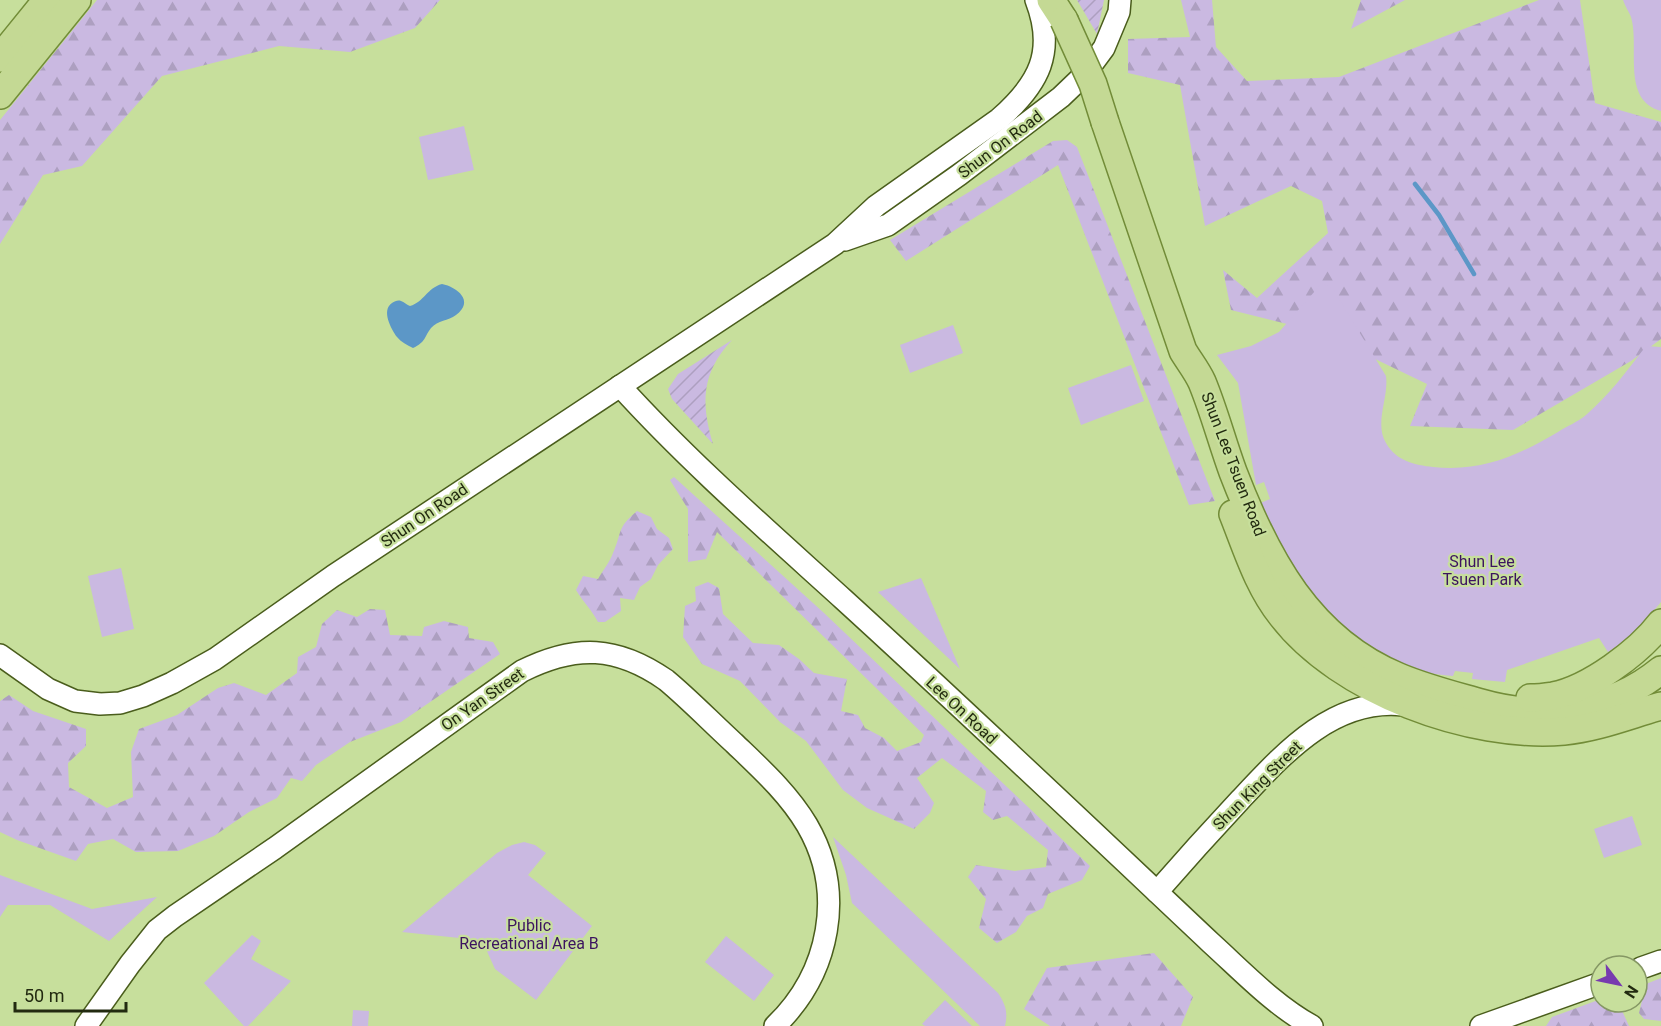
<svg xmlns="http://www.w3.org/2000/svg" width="1661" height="1026" font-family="Roboto,sans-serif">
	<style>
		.forest { fill: url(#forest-firs) }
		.park { fill: #cab9e1 }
		.garden { fill: url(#garden-furrows) }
		.water { fill: #5c97c7 }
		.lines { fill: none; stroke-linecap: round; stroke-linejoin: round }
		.stream { stroke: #5c97c7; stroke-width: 4.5 }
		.minor-casing { stroke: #4a5d1c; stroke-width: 24 }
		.major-casing { stroke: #728c38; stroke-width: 30 }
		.minor { stroke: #fff; stroke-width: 21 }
		.major { stroke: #c4d994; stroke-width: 27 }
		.major-bridge-casing { stroke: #728c38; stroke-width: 30; stroke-linecap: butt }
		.major-bridge { stroke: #c4d994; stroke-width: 27 }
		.labels { text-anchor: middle; stroke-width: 4.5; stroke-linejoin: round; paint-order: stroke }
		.street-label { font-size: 16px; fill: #222a10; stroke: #c7df9c }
		.park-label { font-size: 16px; fill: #3c145f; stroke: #c7df9c }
	</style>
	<defs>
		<pattern id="forest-firs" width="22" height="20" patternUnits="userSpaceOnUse" patternTransform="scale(1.5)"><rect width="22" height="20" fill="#cab9e1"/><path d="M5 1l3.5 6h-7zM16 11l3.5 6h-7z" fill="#ad9fc0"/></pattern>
		<pattern id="garden-furrows" width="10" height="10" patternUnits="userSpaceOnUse" patternTransform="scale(1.5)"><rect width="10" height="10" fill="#cab9e1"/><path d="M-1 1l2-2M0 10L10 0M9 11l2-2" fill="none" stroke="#ad9fc0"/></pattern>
	</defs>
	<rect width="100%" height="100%" fill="#c7df9c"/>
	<g class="forest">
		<polygon points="97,0 440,0 415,28 350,52 279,46 162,76 82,166 43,175 0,244 0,120"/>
		<polygon points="1181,0 1212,0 1216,47 1247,81 1339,77 1539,0 1580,0 1595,103 1661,122 1661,339 1631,361 1513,430 1410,426 1427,384 1319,332 1231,310 1223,270 1257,298 1328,233 1322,201 1291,186 1205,226 1180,85 1128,73 1128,39 1190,37"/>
		<polygon points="1361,0 1405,0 1351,29"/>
		<polygon points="1067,140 1077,147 1215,501 1189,505 1058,165 906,261 890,240 1053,141"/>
		<polygon points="674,477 824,613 1090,866 1082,880 1048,894 1043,908 1027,916 1016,932 997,943 979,928 986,899 968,877 976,865 1015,871 1046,867 1048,850 1007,816 993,820 983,812 986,791 942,758 917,778 934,803 930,813 914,829 867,808 843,790 806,741 780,722 740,681 702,664 683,637 685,606 696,601 695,587 708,582 719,588 723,614 753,643 779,645 799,659 814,673 847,679 841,711 858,715 865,728 884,738 897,751 921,742 924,735 717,532 706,559 688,562 688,509 670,480"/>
		<path d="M637 511 651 517 657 529 669 538 673 549 658 565 651 579 640 587 634 600 620 598 621 611 605 622H598C592 610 583 602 576 590L583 576 598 579C603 570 610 562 613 553 623 530 616 529 637 511Z"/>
		<polygon points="370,609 385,610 390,635 422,636 424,627 444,621 468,627 469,638 493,642 500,654 401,722 350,742 316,765 302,781 291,778 277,798 249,812 214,836 178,851 136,852 113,839 88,844 76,861 17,840 0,832 0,701 9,695 33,711 86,729 86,746 68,763 69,787 107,808 133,797 131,752 139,729 177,715 218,688 234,683 266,695 297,673 298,657 316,647 322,624 337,610 357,617"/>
		<polygon points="1154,953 1193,997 1181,1026 1050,1026 1024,1009 1047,968"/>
		<polygon points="1661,978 1661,1021 1644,1019 1639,1013 1646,984"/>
		<polygon points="1601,999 1601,1002 1619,1004 1629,1026 1546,1026 1552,1017"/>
	</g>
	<g class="park">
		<path d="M1623 0H1661V111C1621 100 1640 47 1631 17 1629 12 1625 6 1623 0Z"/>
		<polygon points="464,126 474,170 428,180 419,137"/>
		<path d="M1322 283 1333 289 1386 376C1389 398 1374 423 1386 443 1396 461 1415 465 1433 467 1482 472 1517 456 1558 432 1567 426 1578 422 1586 415 1609 395 1627 371 1646 346L1661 347V602L1633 636 1608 652 1599 638 1507 670 1505 682 1472 679 1473 673 1455 671 1453 676C1443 675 1431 674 1421 671 1371 656 1327 620 1298 578 1282 556 1271 528 1258 504L1270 499 1264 482 1256 485 1238 383 1217 355 1251 346 1279 332Z"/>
		<polygon points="953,325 963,353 910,373 900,345"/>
		<polygon points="1131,365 1144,401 1081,425 1068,388"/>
		<polygon points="121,568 134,629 102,637 88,576"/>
		<polygon points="921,578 960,669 878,592"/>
		<polygon points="1632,816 1642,845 1604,858 1594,829"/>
		<path d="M833 837 998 993C1006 1005 1008 1013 1005 1026H980L852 903 846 875Z"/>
		<polygon points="524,842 535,845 546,853 528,875 592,926 536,1000 495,969 486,949 469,939 402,932 497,853 512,845"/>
		<polygon points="0,875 92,909 157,897 109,941 50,905 8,905 0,917"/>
		<polygon points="252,935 261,941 251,959 291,981 248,1026 244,1026 204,983"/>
		<polygon points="726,936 774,975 754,1001 705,962"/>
		<polygon points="945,1000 972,1026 925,1026 922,1024"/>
		<polygon points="353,1010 369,1011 368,1026 352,1026"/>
	</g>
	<g class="garden">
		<polygon points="1077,0 1104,0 1097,34"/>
		<path d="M732 340C701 373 701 403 713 444L672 399 668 389 678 374Z"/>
	</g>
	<path class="water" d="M442 284C457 287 475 301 456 315 448 321 438 320 431 328 424 337 426 342 413 348 407 345 401 342 397 337 391 329 381 310 392 303 395 301 398 300 401 301 404 302 407 305 410 306 424 302 427 288 442 284Z"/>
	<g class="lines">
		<polyline class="stream" points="1415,184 1439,215 1474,274"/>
		<g class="minor-casing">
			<g id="minor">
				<polyline points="845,240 888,225 959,175 1061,97 1084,75 1104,48 1119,12 1120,0"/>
				<path d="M620 386C689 462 767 530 843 599 967 712 1089 828 1211 943 1243 972 1274 1005 1312 1026"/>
				<path d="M0 655 48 689 75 701 100 704 120 703 143 696 172 683 215 659 333 576 835 244 876 206 999 119C1039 84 1056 52 1036 0"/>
				<path d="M1157 892C1184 861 1212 830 1240 800 1284 753 1334 697 1404 705"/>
				<polyline points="1641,968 1661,961"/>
				<path d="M86 1026 130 964 157 930 175 916 275 848 522 671C576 644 617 646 666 680 690 700 711 722 734 743 760 768 788 793 807 825 846 892 830 973 775 1026"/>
				<polyline points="1481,1026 1601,983"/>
			</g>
		</g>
		<g class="major-casing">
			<g id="major">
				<polyline points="1051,0 1064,20"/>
				<polyline points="0,58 47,0"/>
				<polyline points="0,95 77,0"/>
				<path d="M1105 122 1183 351C1189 361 1197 371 1202 382 1214 411 1222 442 1233 472 1266 558 1309 640 1399 677 1425 688 1453 695 1481 703 1543 721 1611 711 1661 670"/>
				<path d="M1233 514C1247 549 1258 586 1282 616 1340 691 1470 739 1564 731 1597 728 1629 715 1661 706"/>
				<path d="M1530 698C1537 698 1546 697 1553 696 1589 689 1639 652 1661 623"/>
			</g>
		</g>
		<use href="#minor" class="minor"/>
		<use href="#major" class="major"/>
		<g class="major-bridge-casing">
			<polyline id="major-bridge" points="1064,20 1093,84 1105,122"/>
		</g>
		<use href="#major-bridge" class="major-bridge"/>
	</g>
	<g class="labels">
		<g class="street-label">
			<text transform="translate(1000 144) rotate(-37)" y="6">Shun On Road</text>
			<text transform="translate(1234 464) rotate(69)" y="6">Shun Lee Tsuen Road</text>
			<text transform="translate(424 515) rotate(-34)" y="6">Shun On Road</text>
			<text transform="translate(482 699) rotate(-35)" y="6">On Yan Street</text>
			<text transform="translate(962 710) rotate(43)" y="6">Lee On Road</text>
			<text transform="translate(1257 785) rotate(-45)" y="6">Shun King Street</text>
		</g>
		<g class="park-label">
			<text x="1482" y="567">Shun Lee<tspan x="1482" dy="18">Tsuen Park</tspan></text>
			<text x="529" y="931">Public<tspan x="529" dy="18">Recreational Area B</tspan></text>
		</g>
	</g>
	<g transform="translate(1619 984) rotate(122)"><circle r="28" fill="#c7df9c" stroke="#859764" stroke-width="1.5"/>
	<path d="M0-4.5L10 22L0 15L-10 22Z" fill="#773aaf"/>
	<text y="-9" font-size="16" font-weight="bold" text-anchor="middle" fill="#222a10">N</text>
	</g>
	<path d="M15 1002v9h111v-9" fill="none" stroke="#222a10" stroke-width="3"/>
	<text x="24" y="1002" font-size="18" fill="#222a10" stroke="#c7df9c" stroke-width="4.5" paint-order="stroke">50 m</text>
</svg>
